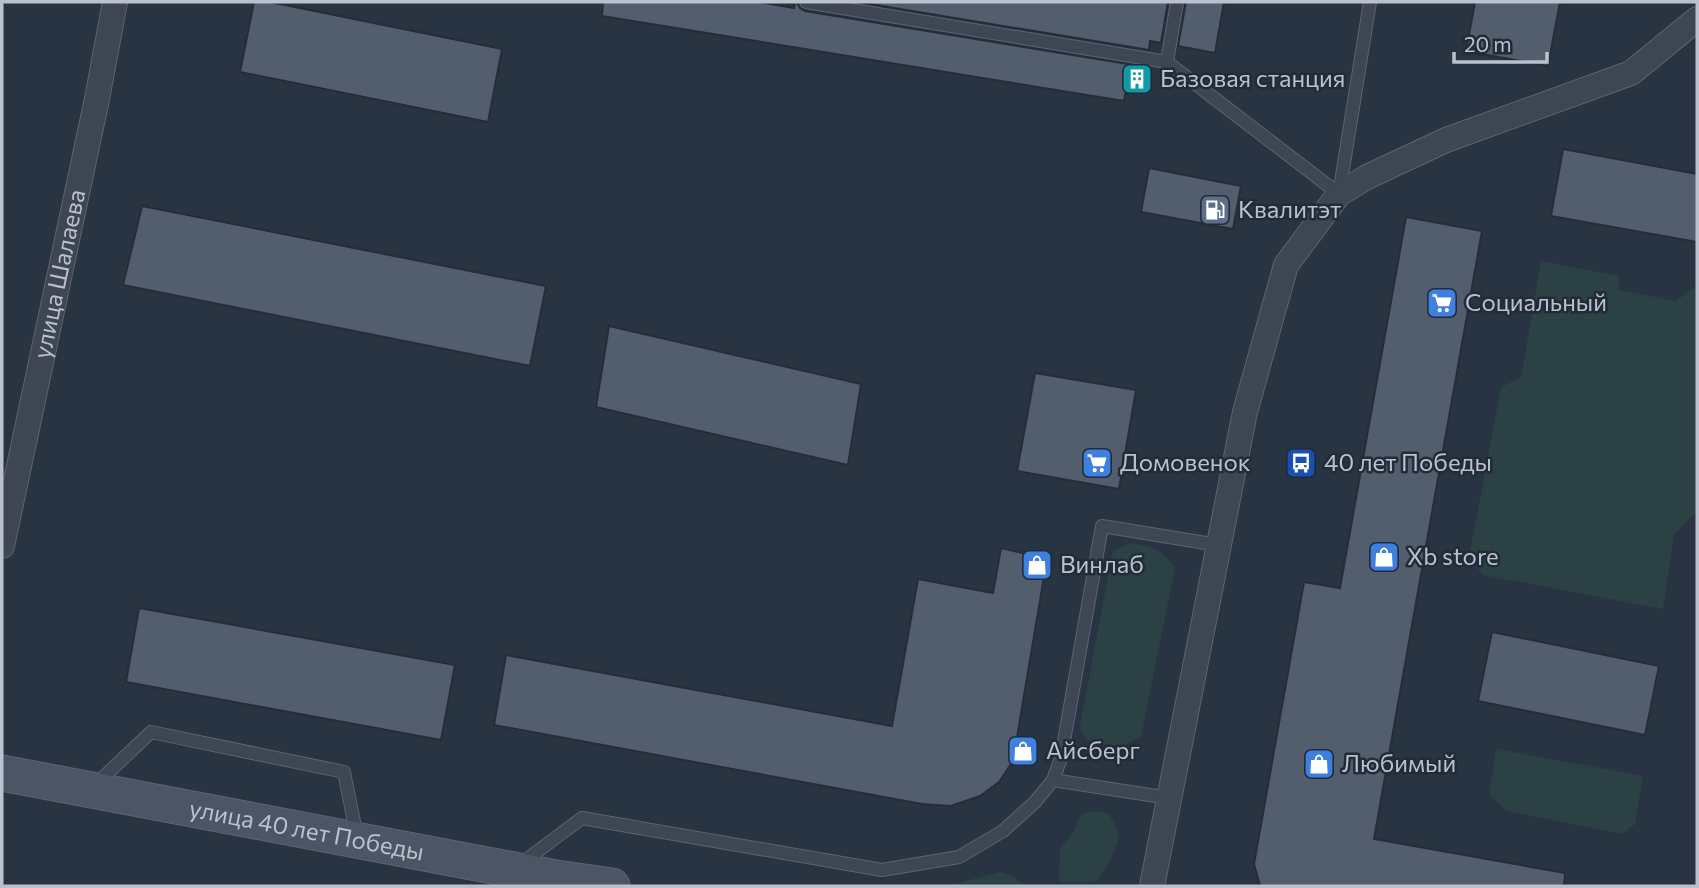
<svg xmlns="http://www.w3.org/2000/svg" width="1699" height="888" font-family="Commissioner,sans-serif">
	<style>
		.green { fill: #2b4143 }
		.building { fill: #525d6d; stroke: #242d3a; stroke-width: 2 }
		.lines { fill: none; stroke-linecap: round; stroke-linejoin: round }
		.service-casing { stroke: #5c6470; stroke-width: 14 }
		.minor-casing { stroke: #5c6470; stroke-width: 26 }
		.secondary-casing { stroke: #5c6470; stroke-width: 37 }
		.service { stroke: #3d4652; stroke-width: 12 }
		.minor { stroke: #3d4652; stroke-width: 24 }
		.secondary { stroke: #4c5565; stroke-width: 35 }
		.labels { text-anchor: middle; stroke-width: 5; stroke-linejoin: round; paint-order: stroke }
		.poi-label { font-size: 24px; fill: #bbc1cc; stroke: #222b38; text-anchor: start }
		.street-label { font-size: 24px; fill: #bbc1cc; stroke: #222b38 }
	</style>
	<rect width="100%" height="100%" fill="#293442"/>
	<g class="green">
		<polygon points="1541,261 1619,276 1619,290 1676,301 1697,285 1697,511 1674,535 1663,609 1483,575 1469,557 1501,387 1521,378"/>
		<path d="M1132 543C1155 548 1161 548 1175 568L1141 737 1120 747 1092 743 1086 739 1081 732 1080 725 1113 551Z"/>
		<polygon points="1496,749 1643,776 1635,824 1622,834 1506,811 1489,795"/>
		<path d="M1095 811 1109 814C1112 820 1118 828 1118 835 1119 846 1104 871 1098 881L1061 883 1059 877 1060 847C1066 841 1072 836 1075 828 1081 815 1078 813 1095 811Z"/>
		<polygon points="1000,872 1013,876 1024,886 947,886"/>
	</g>
	<g class="building">
		<polygon points="254,2 270,2 502,49 488,122 240,72"/>
		<polygon points="603,2 759,2 794,8 795,2 797,2 800,8 805,11 1146,67 1143,89 1127,86 1124,101 602,16"/>
		<polygon points="858,2 1168,2 1161,43 1150,41 1149,50"/>
		<polygon points="1186,2 1224,2 1215,53 1178,46"/>
		<polygon points="1475,2 1560,2 1548,66 1466,51"/>
		<polygon points="1563,149 1697,174 1697,242 1551,216"/>
		<polygon points="1149,168 1241,186 1233,229 1141,212"/>
		<polygon points="142,206 546,286 530,366 123,285"/>
		<polygon points="1406,217 1482,231 1374,839 1565,873 1564,886 1260,886 1254,864 1304,582 1340,588"/>
		<polygon points="609,326 861,384 848,465 596,407"/>
		<polygon points="1035,373 1136,390 1119,489 1017,471"/>
		<polygon points="1001,548 1047,559 1013,761 999,782 980,796 951,806 922,804 494,725 506,655 892,726 918,579 993,593"/>
		<polygon points="139,608 455,665 441,740 126,682"/>
		<polygon points="1492,632 1659,666 1645,735 1478,701"/>
	</g>
	<g class="lines">
		<g class="service-casing">
			<g id="service">
				<polyline points="806,2 1167,62 1339,194 1370,2"/>
				<polyline points="1167,62 1177,2"/>
				<polyline points="1053,780 1169,798"/>
				<polyline points="94,786 151,732 344,772 357,837"/>
				<polyline points="518,866 582,818 882,870 959,857 1003,831 1035,802 1053,780 1061,758 1102,526 1218,545"/>
			</g>
		</g>
		<g class="minor-casing">
			<g id="minor">
				<path id="s1" d="M2 546 97 99 115 2"/>
				<polyline points="1152,886 1245,412 1286,265 1339,194 1367,177 1446,140 1631,73 1697,19"/>
			</g>
		</g>
		<g class="secondary-casing">
			<g id="secondary">
				<path id="s2" d="M2 773 556 878 612 886"/>
			</g>
		</g>
		<use href="#service" class="service"/>
		<use href="#minor" class="minor"/>
		<use href="#secondary" class="secondary"/>
	</g>
	<defs>
		<g id="building-square" transform="scale(1.575)"><rect x="-9" y="-9" width="18" height="18" rx="4" fill="#0f9aa8" stroke="#222b38"/><path d="M-4-6H4V6H1V3H-1V6H-4ZM-2.5-4.3h1.7v1.8h-1.7ZM.8-4.3h1.7v1.8H.8ZM-2.5-1h1.7V.8h-1.7ZM.8-1h1.7V.8H.8Z" fill="#fff"/></g>
		<g id="fuel-square" transform="scale(1.575)"><rect x="-9" y="-9" width="18" height="18" rx="4" fill="#5c6f8a" stroke="#222b38"/><path d="M-5.5-6h7V0h2V4h1.3V-2.5L3-4.5l.8-.8L6-3V5H2.5V1h-1V6h-7ZM-4.2-4.7v3.2H.2V-4.7Z" fill="#fff"/></g>
		<g id="supermarket-square" transform="scale(1.575)"><rect x="-9" y="-9" width="18" height="18" rx="4" fill="#3f7fe0" stroke="#222b38"/><path d="M-6-5.5h2.5l.6 2H6L4.5 2H-2.5L-4.4-4H-6ZM-1.5 3.2a1.3 1.3 0 1 0 .1 0ZM3 3.2a1.3 1.3 0 1 0 .1 0Z" fill="#fff"/></g>
		<g id="bus-square" transform="scale(1.575)"><rect x="-9" y="-9" width="18" height="18" rx="4" fill="#1a4fb4" stroke="#222b38"/><path d="M-5-6H5V4H4V6H2V4H-2V6H-4V4H-5ZM-3.5-4V0h7V-4ZM-3.5 1.2v1.5H-2V1.2ZM2 1.2v1.5H3.5V1.2Z" fill="#fff"/></g>
		<g id="shop-square" transform="scale(1.575)"><rect x="-9" y="-9" width="18" height="18" rx="4" fill="#3f7fe0" stroke="#222b38"/><path d="M-5-2.5h2.3a2.7 3.5 0 0 1 5.4 0H5L5.5 6h-11ZM-1.5-2.5h3a1.5 2.3 0 0 0-3 0Z" fill="#fff"/></g>
	</defs>
	<g fill-rule="evenodd">
		<use href="#building-square" x="1137" y="79"/>
		<use href="#fuel-square" x="1215" y="210"/>
		<use href="#supermarket-square" x="1442" y="303"/>
		<use href="#supermarket-square" x="1097" y="463"/>
		<use href="#bus-square" x="1301" y="463"/>
		<use href="#shop-square" x="1384" y="557"/>
		<use href="#shop-square" x="1037" y="565"/>
		<use href="#shop-square" x="1023" y="751"/>
		<use href="#shop-square" x="1319" y="764"/>
	</g>
	<g class="labels">
		<g class="poi-label">
			<text x="1160" y="87">Базовая станция</text>
			<text x="1238" y="218">Квалитэт</text>
			<text x="1465" y="311">Социальный</text>
			<text x="1120" y="471">Домовенок</text>
			<text x="1324" y="471">40 лет Победы</text>
			<text x="1407" y="565">Xb store</text>
			<text x="1060" y="573">Винлаб</text>
			<text x="1046" y="759">Айсберг</text>
			<text x="1342" y="772">Любимый</text>
		</g>
		<g class="street-label">
			<text dy="8" stroke="none"><textPath href="#s1" startOffset="278">улица Шалаева</textPath></text>
			<text dy="8" stroke="none"><textPath href="#s2" startOffset="310">улица 40 лет Победы</textPath></text>
		</g>
	</g>
	<rect width="1699" height="888" fill="none" stroke="#bbc1cc" stroke-width="7"/>
	<path d="M1454 52v10h93v-10" fill="none" stroke="#bbc1cc" stroke-width="3.5"/>
	<text x="1464" y="52" font-size="21" fill="#bbc1cc" stroke="#222b38" stroke-width="5" paint-order="stroke">20 m</text>
</svg>
